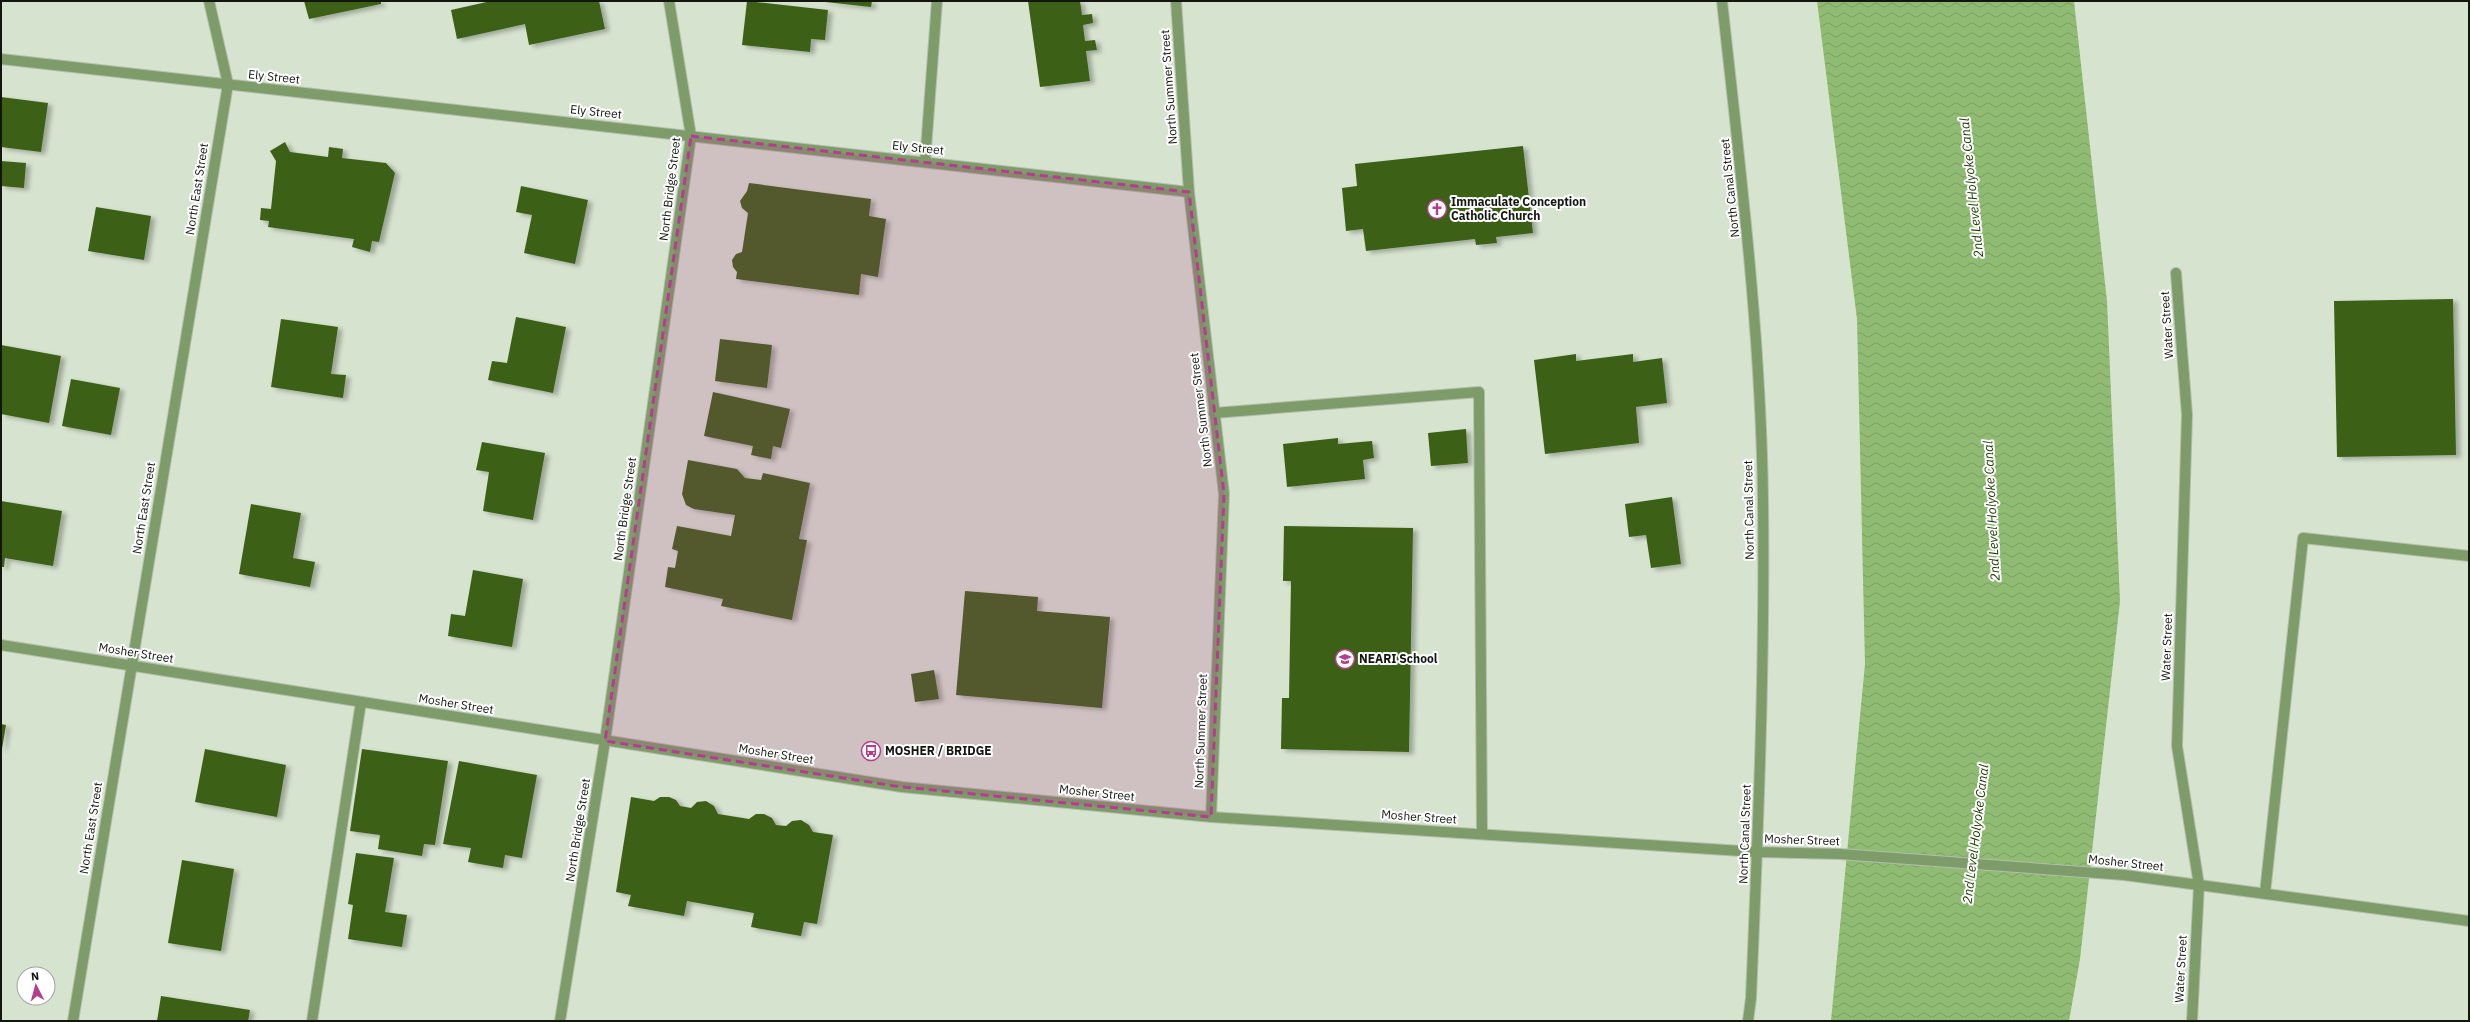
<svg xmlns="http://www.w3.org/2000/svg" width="2470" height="1022" font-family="'IBM Plex Sans',sans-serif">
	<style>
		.water { fill: url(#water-waves) }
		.building { fill: #3a6118; filter: url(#shadow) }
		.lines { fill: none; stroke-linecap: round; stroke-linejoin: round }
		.service-casing { stroke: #b3beac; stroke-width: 12 }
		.minor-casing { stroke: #b3beac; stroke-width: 12 }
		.tertiary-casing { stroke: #b3beac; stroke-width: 12 }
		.service { stroke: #7e9b6a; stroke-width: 10 }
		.minor { stroke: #7e9b6a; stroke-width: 10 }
		.tertiary { stroke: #7e9b6a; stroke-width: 10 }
		.marked { fill: #b63c8e; fill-opacity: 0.2; stroke: #b63c8e; stroke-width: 3; stroke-dasharray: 8 5; stroke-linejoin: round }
		.labels { text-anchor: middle; stroke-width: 4; stroke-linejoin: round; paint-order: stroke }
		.street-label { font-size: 12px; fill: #12160f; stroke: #fff }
		.poi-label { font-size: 12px; font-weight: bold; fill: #12160f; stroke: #fff; text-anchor: start }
		.water-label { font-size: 13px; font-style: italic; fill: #1e3904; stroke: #fff }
	</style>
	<defs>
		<pattern id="water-waves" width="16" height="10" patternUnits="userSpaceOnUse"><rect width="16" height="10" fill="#90bb72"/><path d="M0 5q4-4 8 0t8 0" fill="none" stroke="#7ba062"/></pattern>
		<filter id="shadow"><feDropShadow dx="4.5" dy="2.5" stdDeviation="2" flood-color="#0004"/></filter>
	</defs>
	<rect width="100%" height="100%" fill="#d6e3cf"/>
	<polygon class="water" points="1817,1 2074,1 2107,301 2120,601 2080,959 2069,1021 1831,1021 1865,664 1857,319"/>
	<g class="building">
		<polygon points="304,1 381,1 381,4 309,19"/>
		<polygon points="491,1 599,1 605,29 529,45 525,24 457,39 451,10"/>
		<polygon points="747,1 828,10 825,40 811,39 810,52 742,45"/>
		<polygon points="816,1 872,1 871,7"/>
		<polygon points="1028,1 1080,1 1082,15 1092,14 1093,23 1083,25 1085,41 1095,40 1097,50 1086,51 1090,81 1040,87"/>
		<polygon points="1,97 48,103 41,152 1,147"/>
		<polygon points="285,142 290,152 328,157 329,147 343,149 342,158 386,163 395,173 379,242 372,241 370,252 352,247 354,239 268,227 269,221 260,220 261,208 271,209 276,161 270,151"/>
		<polygon points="1523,146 1533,233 1496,237 1497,243 1476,245 1475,239 1366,251 1363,229 1346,231 1342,188 1357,186 1355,164"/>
		<polygon points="1,161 26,163 24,188 1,186"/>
		<polygon points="749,183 871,199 869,216 886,219 878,277 861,274 859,295 736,279 737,272 733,267 732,260 736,254 742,252 748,213 742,208 740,201 747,191"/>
		<polygon points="521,186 588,200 575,264 524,253 532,215 516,212"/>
		<polygon points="96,207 151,216 144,260 88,251"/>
		<polygon points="2453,299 2456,455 2337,457 2334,301"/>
		<polygon points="516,317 566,327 553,393 488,380 492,361 507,363"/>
		<polygon points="281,319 338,327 331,374 346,375 343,398 271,387"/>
		<polygon points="720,339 772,345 767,388 715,381"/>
		<polygon points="1,345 61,356 49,423 1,414"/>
		<polygon points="1576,354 1576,361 1633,354 1633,362 1662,358 1667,403 1636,407 1639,443 1545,454 1534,360"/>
		<polygon points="71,379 120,388 111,435 62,426"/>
		<polygon points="713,392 790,409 781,448 773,446 771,459 751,455 753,446 704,436"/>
		<polygon points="1466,429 1468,463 1431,466 1428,433"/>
		<polygon points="1338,438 1338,444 1372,441 1374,458 1363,460 1365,479 1287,487 1283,444"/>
		<polygon points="482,442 545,453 533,520 483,511 489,472 476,470"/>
		<polygon points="688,460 737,469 745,478 761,480 763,473 810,483 799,539 807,540 792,620 721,606 723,599 665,587 668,567 675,568 678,551 672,549 677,526 731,536 735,515 694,509 686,505 682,494"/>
		<polygon points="1672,497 1681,564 1651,568 1646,535 1629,537 1625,504"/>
		<polygon points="1,501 62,511 53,566 5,558 4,567 1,567"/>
		<polygon points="251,504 301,513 293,558 315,562 310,587 239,574"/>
		<polygon points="1284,526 1413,528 1409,752 1281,749 1282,698 1289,698 1291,581 1283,581"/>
		<polygon points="473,570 523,579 512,647 448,636 451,614 465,616"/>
		<polygon points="965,591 1038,597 1037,611 1110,617 1102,708 956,695"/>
		<polygon points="934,670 939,699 915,702 911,674"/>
		<polygon points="1,724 6,725 2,749 1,749"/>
		<polygon points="205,749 286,765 277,817 195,802"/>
		<polygon points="362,749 448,761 435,845 424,844 422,856 378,849 380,835 350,831"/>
		<polygon points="459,761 537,775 522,858 505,855 503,868 468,862 471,848 443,844"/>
		<polygon points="631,797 654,801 660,797 669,797 676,800 680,806 691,808 697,802 706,801 714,806 718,814 749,819 756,814 764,814 772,818 776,825 786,826 792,821 801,820 809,825 813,832 833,835 817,924 804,922 801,936 751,927 754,913 687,901 684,916 628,906 631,895 616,892"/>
		<polygon points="356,853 394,858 385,912 407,915 402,947 348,939 353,905 348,904"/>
		<polygon points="182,860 234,869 221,951 168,943"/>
		<polygon points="161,996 250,1010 248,1021 157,1021"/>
	</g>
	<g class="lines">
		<g class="service-casing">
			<g id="service">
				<polyline points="925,162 937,1"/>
				<polyline points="2176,273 2187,415 2177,746 2199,885 2192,1021"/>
				<polyline points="1214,413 1479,392 1482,834"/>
				<polyline points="2199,885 2469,921"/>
				<polyline points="2265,893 2303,538 2469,556"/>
				<polyline points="312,1021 361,702"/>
			</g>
		</g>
		<g class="minor-casing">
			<g id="minor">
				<polyline points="1176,1 1189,192 1224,494 1211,817"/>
				<polyline points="1,59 1189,192"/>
				<polyline points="1,645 902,787 1211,817 1757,852 1840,854 2124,875 2199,885"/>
				<polyline points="73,1021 228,84 209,1"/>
				<polyline points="560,1021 605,741 691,136 669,1"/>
			</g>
		</g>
		<g class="tertiary-casing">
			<path id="tertiary" d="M1722 1C1740 167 1761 334 1763 501 1765 667 1758 832 1751 998L1748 1021"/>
		</g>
		<use href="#service" class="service"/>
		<use href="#minor" class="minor"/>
		<use href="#tertiary" class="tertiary"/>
	</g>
	<path class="marked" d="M691 136 1189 192 1224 494 1211 817 902 787 605 741Z"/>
	<defs>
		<g id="church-ring" transform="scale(1)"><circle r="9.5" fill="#fff" stroke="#b63c8e" stroke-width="1.5"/><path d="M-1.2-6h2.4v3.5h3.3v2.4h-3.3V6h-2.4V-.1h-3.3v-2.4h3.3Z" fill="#b63c8e"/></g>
		<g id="school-ring" transform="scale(1)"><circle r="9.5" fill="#fff" stroke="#b63c8e" stroke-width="1.5"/><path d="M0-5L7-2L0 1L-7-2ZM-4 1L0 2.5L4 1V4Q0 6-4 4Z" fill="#b63c8e"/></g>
		<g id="bus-ring" transform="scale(1)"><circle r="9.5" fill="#fff" stroke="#b63c8e" stroke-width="1.5"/><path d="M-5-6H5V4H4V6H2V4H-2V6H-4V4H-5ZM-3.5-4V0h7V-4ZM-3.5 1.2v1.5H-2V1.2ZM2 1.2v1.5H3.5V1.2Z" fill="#b63c8e"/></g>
	</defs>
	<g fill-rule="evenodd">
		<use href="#church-ring" x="1437" y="209"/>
		<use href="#school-ring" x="1345" y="659"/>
		<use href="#bus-ring" x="871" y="751"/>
	</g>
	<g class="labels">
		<g class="street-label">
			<text transform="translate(274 77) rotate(6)" y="4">Ely Street</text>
			<text transform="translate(1169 87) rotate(-94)" y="4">North Summer Street</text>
			<text transform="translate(596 112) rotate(6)" y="4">Ely Street</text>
			<text transform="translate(918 148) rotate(6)" y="4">Ely Street</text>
			<text transform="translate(1730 188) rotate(-96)" y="4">North Canal Street</text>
			<text transform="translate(197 189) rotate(-81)" y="4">North East Street</text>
			<text transform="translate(670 189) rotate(-83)" y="4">North Bridge Street</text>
			<text transform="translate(2167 325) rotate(-94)" y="4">Water Street</text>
			<text transform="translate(1201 410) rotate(-97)" y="4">North Summer Street</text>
			<text transform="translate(144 508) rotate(-81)" y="4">North East Street</text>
			<text transform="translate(625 509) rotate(-82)" y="4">North Bridge Street</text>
			<text transform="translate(1749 510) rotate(-91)" y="4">North Canal Street</text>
			<text transform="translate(2167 647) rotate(-88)" y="4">Water Street</text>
			<text transform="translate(136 653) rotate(9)" y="4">Mosher Street</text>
			<text transform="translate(456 704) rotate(9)" y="4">Mosher Street</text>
			<text transform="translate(1201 731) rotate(-88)" y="4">North Summer Street</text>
			<text transform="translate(776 754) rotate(9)" y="4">Mosher Street</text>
			<text transform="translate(1097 793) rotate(6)" y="4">Mosher Street</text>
			<text transform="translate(1419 817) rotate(4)" y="4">Mosher Street</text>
			<text transform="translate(91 828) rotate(-81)" y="4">North East Street</text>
			<text transform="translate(578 830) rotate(-81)" y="4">North Bridge Street</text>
			<text transform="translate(1745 834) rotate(-88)" y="4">North Canal Street</text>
			<text transform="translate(1802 840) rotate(2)" y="4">Mosher Street</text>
			<text transform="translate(2126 863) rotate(6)" y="4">Mosher Street</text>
			<text transform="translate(2181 969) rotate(-87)" y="4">Water Street</text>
		</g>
		<g class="poi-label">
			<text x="1451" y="206">Immaculate Conception<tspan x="1451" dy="14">Catholic Church</tspan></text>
			<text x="1359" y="663">NEARI School</text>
			<text x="885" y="755">MOSHER / BRIDGE</text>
		</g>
		<g class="water-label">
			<text transform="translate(1971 188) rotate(-96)" y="5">2nd Level Holyoke Canal</text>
			<text transform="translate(1991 511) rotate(-93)" y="5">2nd Level Holyoke Canal</text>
			<text transform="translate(1975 834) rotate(-83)" y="5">2nd Level Holyoke Canal</text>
		</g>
	</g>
	<rect width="2470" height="1022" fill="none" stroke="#12160f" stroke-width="4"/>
	<g transform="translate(36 986) rotate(354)"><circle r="19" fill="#ffffff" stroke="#a0a29f"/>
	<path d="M0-3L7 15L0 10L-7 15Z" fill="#b63c8e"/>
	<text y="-6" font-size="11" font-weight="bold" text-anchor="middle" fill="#12160f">N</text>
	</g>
</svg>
